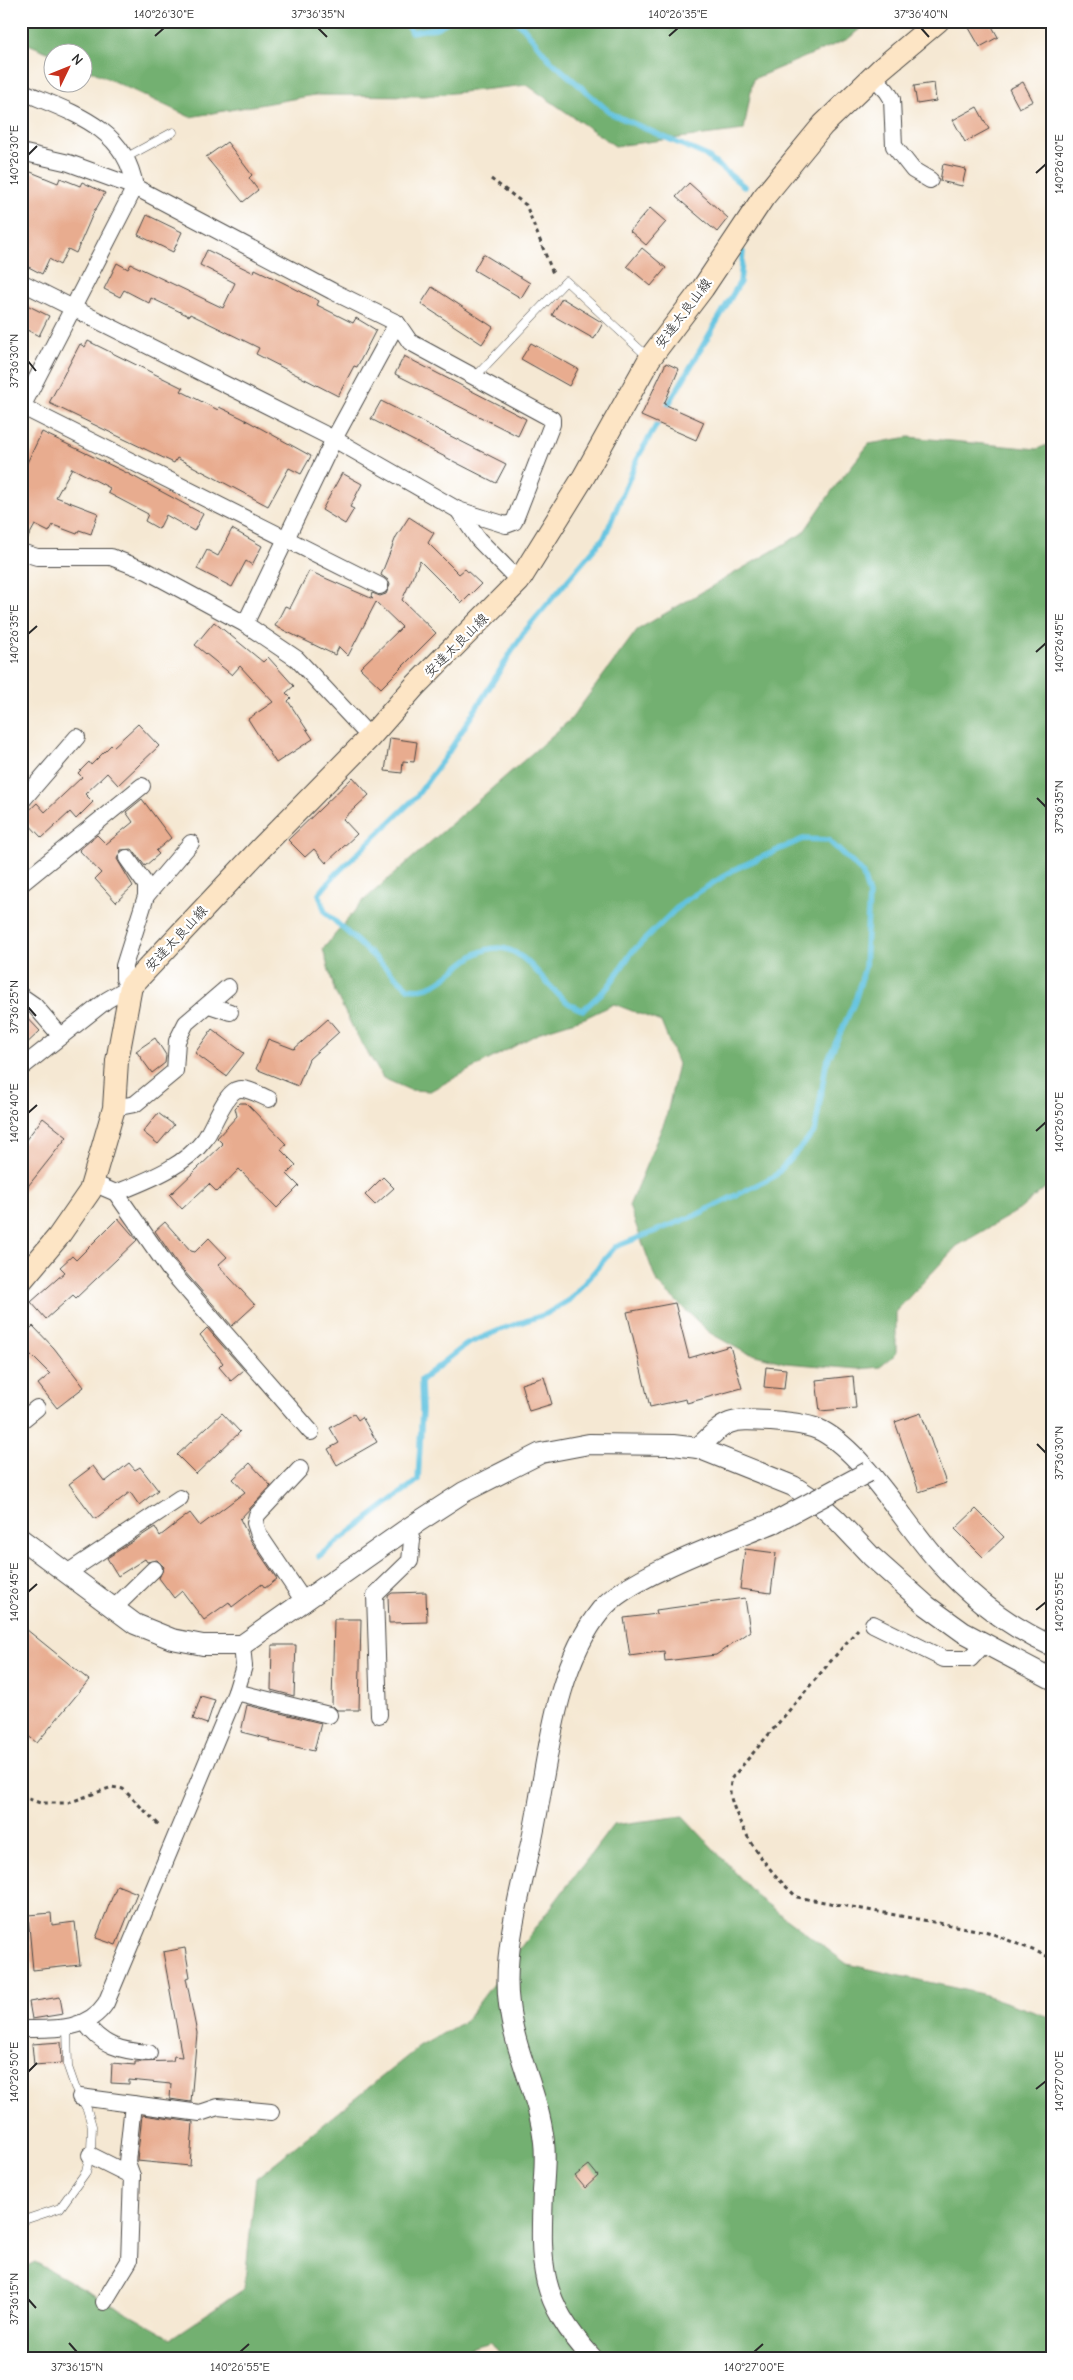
<svg xmlns="http://www.w3.org/2000/svg" width="1073" height="2380" font-family="'Comic Neue','Klee One',sans-serif">
	<style>
		.forest { fill: #73b071; stroke: #4f6e4e }
		.lines { fill: none; stroke-linecap: round; stroke-linejoin: round }
		.stream { stroke: #62c3e0; stroke-width: 5.5 }
		.building { fill: #e8ac8f }
		.service-casing { stroke: #494744; stroke-width: 9 }
		.minor-casing { stroke: #494744; stroke-width: 18 }
		.tertiary-casing { stroke: #494744; stroke-width: 22 }
		.secondary-casing { stroke: #494744; stroke-width: 24 }
		.path { stroke: #494744; stroke-width: 3; stroke-dasharray: 4 4; stroke-linecap: butt }
		.service { stroke: #fff; stroke-width: 8 }
		.minor { stroke: #fff; stroke-width: 16 }
		.tertiary { stroke: #fff; stroke-width: 20 }
		.secondary { stroke: #fde5c5; stroke-width: 22 }
		.tertiary-bridge-casing { stroke: #494744; stroke-width: 22; stroke-linecap: butt }
		.tertiary-bridge { stroke: #fff; stroke-width: 20 }
		.ticks { fill: none; stroke: #2b2b2b; stroke-width: 2 }
		.labels { text-anchor: middle; stroke-width: 4.5; stroke-linejoin: round; paint-order: stroke }
		.street-label { font-size: 14px; fill: #2b2b2b; stroke: #fff }
		.neatline { fill: none; stroke: #2b2b2b; stroke-width: 2 }
		.ticks-label { font-size: 12px; text-anchor: middle; fill: #2b2b2b }
	</style>
	<rect width="100%" height="100%" fill="#fff"/>
	<filter id="ink" filterUnits="userSpaceOnUse"><feTurbulence type="fractalNoise" baseFrequency=".02" numOctaves="2"/><feDisplacementMap in="SourceGraphic" scale="10" xChannelSelector="R" yChannelSelector="G"/><feConvolveMatrix kernelMatrix="1 2 1 2 8 2 1 2 1" color-interpolation-filters="sRGB"/></filter>
	<filter id="wash" filterUnits="userSpaceOnUse"><feTurbulence type="fractalNoise" baseFrequency=".0096" numOctaves="4" result="noise"/><feDisplacementMap in="SourceGraphic" scale="20" xChannelSelector="R" yChannelSelector="G"/><feGaussianBlur stdDeviation="1.12" result="paint"/><feColorMatrix in="noise" values="0 0 0 0 0 0 0 0 0 0 0 0 0 0 0 0 0 1.4 0 .05"/><feComposite in="paint" operator="in"/></filter>
	<g filter="url(#wash)">
		<rect width="100%" height="100%" fill="#f5e8d3"/>
		<g class="forest">
			<polygon points="21,21 869,21 848,39 753,79 744,130 615,146 527,85 425,96 315,95 190,117 83,67 82,52 52,52 52,54 21,41"/>
			<polygon points="909,437 1037,449 1052,443 1052,1182 1019,1210 957,1246 896,1311 896,1354 880,1367 858,1369 786,1363 744,1352 710,1333 657,1283 629,1206 666,1118 678,1064 661,1022 614,1004 585,1018 543,1031 430,1091 410,1090 383,1078 355,1032 335,992 323,949 362,902 571,719 637,630 803,533 834,488 869,444"/>
			<polygon points="683,1816 759,1898 847,1964 982,1994 1052,2018 1052,2359 504,2359 491,2342 431,2359 21,2359 21,2269 35,2262 171,2338 244,2289 256,2178 419,2047 465,2021 613,1825"/>
		</g>
		<g class="lines">
			<g class="stream">
				<polyline points="406,21 411,32 436,28 449,21"/>
				<polyline points="515,21 523,27 550,60 612,114 705,155 745,187"/>
				<path d="M319 1556 418 1480 422 1410 421 1380 467 1344 502 1329 546 1314 571 1299 615 1247 694 1216 775 1176 815 1131 826 1064 855 1001 865 967 869 895 862 872 828 840 803 839 735 869 683 902 632 952 608 987 583 1010C551 1002 532 949 499 948 462 947 446 996 408 988L325 912 319 894 333 877 416 797 448 753 524 632 605 536 639 455 740 282 743 252"/>
			</g>
		</g>
		<g id="blocks">
			<g class="building">
				<polygon points="965,21 989,21 998,37 980,47"/>
				<polygon points="1023,82 1033,101 1019,108 1009,89"/>
				<polygon points="934,83 936,101 917,104 914,86"/>
				<polygon points="977,107 989,129 965,142 953,120"/>
				<polygon points="227,142 252,175 249,178 258,190 243,202 206,157"/>
				<polygon points="943,164 966,169 962,186 940,181"/>
				<polygon points="21,168 58,183 60,178 80,186 82,182 105,193 96,209 95,209 76,253 68,249 60,265 49,259 42,274 21,263"/>
				<polygon points="689,183 728,218 717,232 676,197"/>
				<polygon points="650,208 666,222 646,245 630,231"/>
				<polygon points="147,215 182,232 173,252 138,235"/>
				<polygon points="642,248 666,268 651,286 627,266"/>
				<polygon points="207,250 254,273 255,269 284,283 319,301 317,305 353,323 356,318 376,330 357,367 354,366 338,396 256,354 259,348 190,314 189,316 151,298 149,303 124,290 120,297 104,289 117,263 128,269 131,264 223,308 235,283 200,265"/>
				<polygon points="483,254 530,283 521,298 474,270"/>
				<polygon points="432,287 493,327 482,344 421,304"/>
				<polygon points="562,298 603,323 594,339 552,315"/>
				<polygon points="21,302 49,316 39,336 21,327"/>
				<polygon points="88,341 183,388 181,391 218,410 219,407 242,418 311,456 301,474 289,468 268,506 177,458 174,463 49,403 80,344 85,347"/>
				<polygon points="531,343 578,369 569,386 521,359"/>
				<polygon points="404,356 526,419 518,436 395,374"/>
				<polygon points="666,363 679,369 664,404 704,422 696,440 641,416"/>
				<polygon points="381,401 506,464 496,483 371,419"/>
				<polygon points="42,432 127,473 203,514 194,531 166,515 159,529 145,521 148,514 108,493 110,488 72,468 56,497 98,513 91,534 79,530 77,534 53,525 49,532 35,525 25,543 21,542 21,475"/>
				<polygon points="342,473 362,484 350,507 354,509 345,524 322,510"/>
				<polygon points="409,517 434,533 428,543 459,574 465,569 481,584 462,603 420,561 402,600 436,633 381,688 360,668 402,627 376,602 348,656 339,647 335,655 275,626 285,606 290,608 309,571 373,599 371,597 372,593 380,596 386,594 390,585 388,580 381,575 396,537"/>
				<polygon points="232,529 262,546 252,565 246,561 232,587 197,569 207,550 218,556"/>
				<polygon points="214,622 263,662 268,657 294,686 286,693 291,698 288,701 313,739 276,763 248,719 273,702 240,666 232,675 195,645"/>
				<polygon points="138,724 159,746 118,785 107,773 85,794 93,802 76,819 70,812 42,838 22,817 37,803 45,812 82,777 78,773 89,762 91,765 111,745 113,747"/>
				<polygon points="390,738 417,742 414,762 403,761 402,773 385,771"/>
				<polygon points="353,777 369,795 343,819 357,834 326,863 314,849 305,857 288,840"/>
				<polygon points="142,799 171,838 156,851 159,854 145,866 132,849 121,850 117,859 133,886 116,902 95,879 101,873 79,850 97,835 106,844 133,822 126,812"/>
				<polygon points="21,1011 40,1031 21,1049"/>
				<polygon points="328,1019 339,1032 309,1059 298,1086 256,1069 268,1039 294,1049"/>
				<polygon points="212,1029 244,1053 226,1076 195,1053"/>
				<polygon points="155,1038 166,1055 165,1063 152,1073 136,1051"/>
				<polygon points="240,1103 246,1103 286,1144 281,1150 296,1165 287,1174 299,1186 277,1208 239,1169 217,1192 209,1184 182,1209 170,1195 223,1144 217,1138 237,1116 235,1108"/>
				<polygon points="158,1113 174,1125 158,1144 143,1132"/>
				<polygon points="43,1118 67,1137 21,1195 21,1146"/>
				<polygon points="383,1177 394,1188 375,1205 365,1195"/>
				<polygon points="118,1218 137,1240 76,1298 73,1295 46,1319 31,1302 65,1272 60,1267 72,1256 76,1260"/>
				<polygon points="165,1222 191,1251 195,1252 209,1238 227,1257 218,1265 255,1305 232,1326 177,1263 155,1231"/>
				<polygon points="675,1303 689,1358 730,1346 742,1388 687,1403 686,1399 650,1407 627,1312"/>
				<polygon points="33,1326 54,1348 84,1387 57,1408 38,1384 50,1374 21,1345 21,1338"/>
				<polygon points="207,1328 244,1370 231,1381 219,1367 223,1363 200,1335"/>
				<polygon points="766,1367 786,1369 784,1389 764,1387"/>
				<polygon points="853,1376 856,1408 820,1411 816,1380"/>
				<polygon points="544,1377 552,1404 529,1411 521,1384"/>
				<polygon points="222,1413 240,1432 196,1474 177,1455"/>
				<polygon points="921,1413 946,1483 919,1492 895,1422"/>
				<polygon points="354,1414 358,1420 362,1417 377,1442 337,1465 328,1449 339,1443 330,1428"/>
				<polygon points="129,1463 135,1470 140,1467 158,1490 139,1505 130,1492 95,1519 69,1484 93,1466 105,1482"/>
				<polygon points="250,1463 271,1486 240,1519 251,1541 277,1579 265,1588 262,1584 232,1607 229,1602 204,1620 182,1591 174,1598 159,1578 164,1567 157,1560 147,1562 145,1559 118,1576 107,1558 155,1527 160,1536 190,1513 200,1526 245,1492 233,1479"/>
				<polygon points="976,1509 1004,1537 983,1557 955,1529"/>
				<polygon points="745,1549 776,1553 771,1593 740,1589"/>
				<polygon points="426,1592 427,1622 389,1623 388,1596 392,1593"/>
				<polygon points="745,1598 750,1631 716,1655 665,1661 664,1651 630,1656 624,1618 657,1614 656,1610"/>
				<polygon points="334,1619 361,1619 359,1710 337,1710 332,1705"/>
				<polygon points="21,1625 89,1680 37,1743 21,1730"/>
				<polygon points="272,1645 296,1645 294,1696 271,1690"/>
				<polygon points="201,1696 215,1700 207,1724 193,1719"/>
				<polygon points="247,1705 321,1723 314,1751 269,1741 269,1739 241,1732"/>
				<polygon points="117,1885 137,1893 116,1945 96,1938"/>
				<polygon points="51,1913 52,1925 75,1922 80,1965 33,1970 28,1915"/>
				<polygon points="185,1948 190,1977 186,1978 197,2033 191,2102 170,2099 171,2084 129,2080 129,2084 111,2083 112,2063 135,2065 135,2062 173,2061 174,2056 182,2057 163,1952"/>
				<polygon points="60,1997 63,2014 32,2019 29,2002"/>
				<polygon points="61,2042 62,2063 34,2065 32,2044"/>
				<polygon points="142,2115 193,2122 190,2166 137,2161"/>
				<polygon points="589,2165 598,2176 585,2188 575,2176"/>
			</g>
		</g>
	</g>
	<g filter="url(#ink)">
		<use href="#blocks" fill-opacity="0" stroke="#494744" stroke-width="1"/>
		<g class="lines">
			<g class="service-casing">
				<g id="service">
					<polyline points="127,157 173,132"/>
					<polyline points="476,376 566,281 648,357"/>
					<polyline points="21,1953 22,1946"/>
					<polyline points="21,2221 60,2208 86,2172 91,2150 92,2126 87,2109 75,2087 68,2067 67,2027"/>
				</g>
			</g>
			<g class="minor-casing">
				<g id="minor">
					<polyline points="873,76 887,91 892,99 894,146 913,170 930,180"/>
					<path d="M21 91C70 112 126 127 135 187L21 409"/>
					<polyline points="21,152 69,163 135,187 332,291 397,323"/>
					<polyline points="21,282 334,439 458,510 478,539 519,581"/>
					<polyline points="21,406 380,586"/>
					<polyline points="21,552 37,557 111,557 147,571 245,624 297,659 370,737"/>
					<polyline points="245,624 334,439 397,323 410,342 552,419 552,424 514,522 506,525 458,510"/>
					<polyline points="21,802 77,737"/>
					<polyline points="127,858 146,885 146,896"/>
					<polyline points="21,884 142,786"/>
					<polyline points="21,996 34,1005 60,1035"/>
					<polyline points="209,1005 230,1012"/>
					<polyline points="21,1068 107,1000 131,986 124,979 124,966 146,896 191,843"/>
					<polyline points="114,1108 135,1104 175,1071 177,1041 186,1023 228,987"/>
					<polyline points="93,1183 116,1193 169,1269 311,1432"/>
					<path d="M116 1193C148 1180 184 1167 205 1139 213 1127 224 1096 236 1090 245 1086 259 1095 269 1099"/>
					<polyline points="21,1421 37,1408"/>
					<polyline points="300,1469 257,1515 255,1523 259,1535 305,1603"/>
					<polyline points="67,1573 180,1498"/>
					<polyline points="114,1608 154,1569"/>
					<polyline points="873,1624 944,1659 970,1659 984,1644"/>
					<polyline points="236,1692 329,1715"/>
					<polyline points="379,1715 375,1595 410,1561 412,1540 408,1528"/>
					<path d="M85 2022C101 2046 121 2051 149 2053"/>
					<path d="M21 2029C52 2029 87 2032 106 2003L236 1692 244 1666 242 1645"/>
					<polyline points="80,2097 200,2113 218,2107 271,2112"/>
					<polyline points="90,2155 132,2176"/>
					<polyline points="104,2302 129,2261 132,2176 127,2162 133,2104"/>
				</g>
			</g>
			<g class="tertiary-casing">
				<g id="tertiary">
					<path d="M698 1448C728 1419 728 1419 771 1421 786 1422 809 1424 822 1431 865 1454 906 1526 940 1563 971 1597 1010 1627 1052 1646"/>
					<polyline points="21,1539 135,1624 172,1639 203,1645 242,1645 404,1531 464,1492 541,1453 589,1444 673,1445 698,1448 793,1486 816,1501 837,1520 871,1556 927,1606 963,1632 1052,1679"/>
					<path d="M593 2359C539 2299 540 2268 543 2191 544 2175 546 2158 544 2142 539 2094 514 2052 509 2004 502 1954 521 1889 532 1839 548 1766 552 1671 601 1610 628 1576 732 1540 775 1522"/>
				</g>
			</g>
			<g class="secondary-casing">
				<polyline id="secondary" points="21,1281 58,1237 90,1191 114,1108 117,1061 131,986 262,847 370,737 415,686 519,581 583,478 650,358 703,288 763,198 823,125 881,69 938,21"/>
			</g>
			<g class="path">
				<polyline points="491,179 526,205 554,276"/>
				<polyline points="1050,514 1052,513"/>
				<path d="M858 1629 731 1779C731 1785 729 1793 731 1798 742 1836 769 1872 797 1897L988 1932 1052 1958"/>
				<polyline points="21,1796 40,1803 68,1803 112,1787 123,1789 161,1827"/>
			</g>
			<use href="#service" class="service"/>
			<use href="#minor" class="minor"/>
			<use href="#tertiary" class="tertiary"/>
			<use href="#secondary" class="secondary"/>
			<g class="tertiary-bridge-casing">
				<polyline id="tertiary-bridge" points="775,1522 868,1472"/>
			</g>
			<use href="#tertiary-bridge" class="tertiary-bridge"/>
		</g>
	</g>
	<path class="ticks" d="M318 28 327 37M921 28 929 37M155 36 164 28M669 36 678 28M28 155 37 146M1036 173 1046 164M28 361 36 371M28 634 37 626M1036 652 1046 643M1037 798 1046 807M28 1007 36 1016M28 1113 37 1105M1036 1131 1046 1122M1037 1444 1046 1453M28 1592 37 1584M1036 1610 1046 1602M28 2072 37 2063M1036 2089 1046 2081M28 2299 36 2308M69 2343 77 2352M240 2352 249 2344M754 2352 763 2344"/>
	<g class="labels">
		<g class="street-label">
			<text transform="translate(683 313) rotate(-53)" y="5">安達太良山線</text>
			<text transform="translate(456 645) rotate(-45)" y="5">安達太良山線</text>
			<text transform="translate(176 938) rotate(-47)" y="5">安達太良山線</text>
		</g>
	</g>
	<rect width="1073" height="2380" fill="none" stroke="#fff" stroke-width="55"/>
	<g transform="translate(68 68) rotate(47)"><circle r="24" fill="#ffffff" stroke="#aaaaaa"/>
	<path d="M0-4L9 19L0 12L-9 19Z" fill="#c8321e"/>
	<text y="-8" font-size="14" font-weight="bold" text-anchor="middle" fill="#2b2b2b">N</text>
	</g>
	<rect x="28" y="28" width="1018" height="2324" class="neatline"/>
	<g class="ticks-label">
		<text x="164" y="18">140°26'30"E</text>
		<text x="318" y="18">37°36'35"N</text>
		<text x="678" y="18">140°26'35"E</text>
		<text x="921" y="18">37°36'40"N</text>
		<text transform="translate(14 155) rotate(-90)" y="4">140°26'30"E</text>
		<text transform="translate(1059 164) rotate(-90)" y="4">140°26'40"E</text>
		<text transform="translate(14 361) rotate(-90)" y="4">37°36'30"N</text>
		<text transform="translate(14 634) rotate(-90)" y="4">140°26'35"E</text>
		<text transform="translate(1059 643) rotate(-90)" y="4">140°26'45"E</text>
		<text transform="translate(1059 807) rotate(-90)" y="4">37°36'35"N</text>
		<text transform="translate(14 1007) rotate(-90)" y="4">37°36'25"N</text>
		<text transform="translate(14 1113) rotate(-90)" y="4">140°26'40"E</text>
		<text transform="translate(1059 1122) rotate(-90)" y="4">140°26'50"E</text>
		<text transform="translate(1059 1453) rotate(-90)" y="4">37°36'30"N</text>
		<text transform="translate(14 1592) rotate(-90)" y="4">140°26'45"E</text>
		<text transform="translate(1059 1602) rotate(-90)" y="4">140°26'55"E</text>
		<text transform="translate(14 2072) rotate(-90)" y="4">140°26'50"E</text>
		<text transform="translate(1059 2081) rotate(-90)" y="4">140°27'00"E</text>
		<text transform="translate(14 2299) rotate(-90)" y="4">37°36'15"N</text>
		<text x="77" y="2371">37°36'15"N</text>
		<text x="240" y="2371">140°26'55"E</text>
		<text x="754" y="2371">140°27'00"E</text>
	</g>
</svg>
